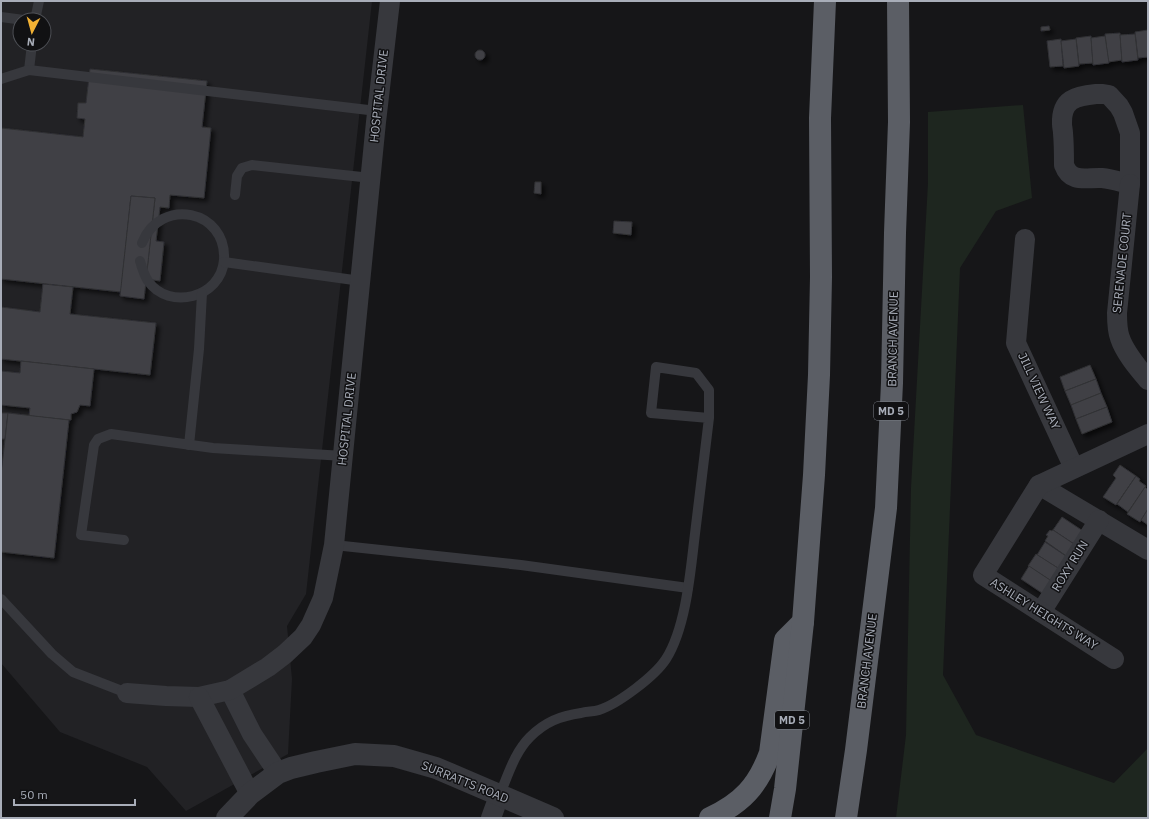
<svg xmlns="http://www.w3.org/2000/svg" width="1149" height="819" font-family="'IBM Plex Sans',sans-serif">
	<style>
		.built { fill: #222225; fill-rule: evenodd }
		.green { fill: #1e261f }
		.building { fill: #404145; stroke: #303034; filter: url(#shadow) }
		.lines { fill: none; stroke-linecap: round; stroke-linejoin: round }
		.service { stroke: #37383d; stroke-width: 10 }
		.minor { stroke: #37383d; stroke-width: 20 }
		.tertiary { stroke: #37383d; stroke-width: 22 }
		.trunk { stroke: #5b5e65; stroke-width: 22 }
		.labels { text-anchor: middle; stroke-width: 3; stroke-linejoin: round; paint-order: stroke }
		.shield { fill: #111113; stroke: #7b7e86; stroke-width: 1 }
		.shield-label { font-size: 11px; font-weight: bold; fill: #a8adb8 }
		.street-label { font-size: 12px; fill: #a8adb8; stroke: #111113 }
	</style>
	<defs>
		<filter id="shadow"><feDropShadow dx="3.5" dy="3.5" stdDeviation="2" flood-color="#0009"/></filter>
	</defs>
	<rect width="100%" height="100%" fill="#161618"/>
	<path class="built" d="M1 1H372L306 594 287 626 292 679 288 754 186 811 147 767 60 732 1 663ZM20 20H44V44H20Z"/>
	<polygon class="green" points="1023,105 1032,198 996,211 960,268 943,675 976,735 1114,783 1148,748 1148,818 896,818 906,735 911,488 928,183 928,112"/>
	<g class="building">
		<polygon points="1049,26 1050,30 1041,31 1041,27"/>
		<polygon points="1148,30 1148,57 1138,58 1135,32"/>
		<polygon points="1120,33 1122,60 1108,62 1105,34"/>
		<polygon points="1135,34 1138,60 1122,62 1120,35"/>
		<polygon points="1091,36 1093,63 1079,64 1076,38"/>
		<polygon points="1105,36 1109,63 1093,65 1091,38"/>
		<polygon points="1061,39 1063,66 1050,67 1047,41"/>
		<polygon points="1076,39 1079,66 1064,68 1061,41"/>
		<circle cx="480" cy="55" r="5"/>
		<polygon points="90,69 207,81 202,127 211,128 204,198 170,195 169,208 160,207 156,241 164,242 160,281 146,279 155,198 131,196 121,292 1,279 1,128 83,137 85,119 77,118 78,103 86,103"/>
		<polygon points="535,182 541,182 541,194 534,193"/>
		<polygon points="131,196 155,198 144,299 120,296"/>
		<polygon points="614,221 632,222 631,235 613,233"/>
		<polygon points="43,284 73,287 70,314 156,323 150,375 1,359 1,307 40,312"/>
		<polygon points="21,361 94,369 90,406 80,405 77,412 71,414 71,420 29,416 30,408 1,405 1,371 20,373"/>
		<polygon points="1090,365 1096,379 1065,391 1060,377"/>
		<polygon points="1096,379 1101,393 1071,405 1065,391"/>
		<polygon points="1101,393 1107,407 1076,419 1071,405"/>
		<polygon points="1107,407 1112,422 1082,434 1076,419"/>
		<polygon points="1,413 8,413 5,439 1,439"/>
		<polygon points="8,413 69,420 54,558 1,552 1,475"/>
		<polygon points="1120,465 1136,476 1116,505 1103,497 1116,478 1113,475"/>
		<polygon points="1136,476 1140,479 1139,481 1146,486 1128,512 1117,504"/>
		<polygon points="1145,487 1148,490 1148,509 1140,522 1127,514"/>
		<polygon points="1148,509 1148,525 1141,520"/>
		<polygon points="1062,517 1086,533 1077,546 1053,530"/>
		<polygon points="1050,530 1051,531 1053,530 1077,546 1069,558 1045,541 1048,536 1046,535"/>
		<polygon points="1045,542 1069,558 1061,570 1037,555"/>
		<polygon points="1036,554 1061,570 1053,582 1028,566"/>
		<polygon points="1029,566 1053,582 1045,595 1021,579"/>
	</g>
	<g class="lines">
		<g class="service">
			<polyline points="1,17 24,20"/>
			<polyline points="35,20 39,1"/>
			<polyline points="29,70 32,44"/>
			<polyline points="1,79 29,70 377,111"/>
			<polyline points="235,195 237,176 242,168 252,165 371,178"/>
			<path d="M140 261C142 268 144 275 148 281 169 311 221 298 224 260 227 210 161 196 142 243"/>
			<polyline points="224,262 361,281"/>
			<polyline points="189,445 199,349 202,293"/>
			<polyline points="124,540 81,535 94,445 98,439 111,434 213,448 344,456"/>
			<polyline points="334,545 521,565 688,588"/>
			<polyline points="1,599 52,654 73,672 127,693"/>
			<path d="M499 796C508 776 514 753 530 737 545 722 560 716 581 713 587 711 593 712 599 710 618 704 655 676 666 659 685 629 690 577 694 542 699 501 704 460 709 418V390L696 373 656 367 651 413 709 418"/>
		</g>
		<g class="minor">
			<path d="M1096 94H1103L1109 95 1119 106 1123 113 1130 133V184C1121 182 1112 179 1102 178 1087 177 1071 184 1064 165 1064 154 1064 144 1063 133 1063 130 1062 127 1062 124 1061 99 1076 96 1096 94Z"/>
			<path d="M1130 184 1117 313C1117 321 1117 330 1120 338 1125 353 1138 368 1148 380"/>
			<polyline points="1025,239 1016,343 1074,468"/>
			<polyline points="1039,485 1148,550"/>
			<polyline points="1041,612 1099,520"/>
			<polyline points="1114,659 983,575 1039,485 1148,434"/>
			<polyline points="230,690 252,734 278,773"/>
			<polyline points="127,693 166,696 199,697 230,690 268,667 285,654 303,637 311,625 323,598 334,545 376,122 390,1"/>
			<polyline points="199,697 250,794"/>
			<polyline points="491,818 499,796"/>
		</g>
		<polyline class="tertiary" points="227,818 250,794 278,773 291,768 316,762 355,754 394,756 436,768 553,818"/>
		<g class="trunk">
			<path d="M710 818C742 803 758 786 770 753L785 640 803 622"/>
			<polyline points="780,818 785,789 803,622 814,475 819,375 821,277 820,118 825,1"/>
			<polyline points="846,818 856,750 886,508 892,383 895,233 899,122 898,1"/>
		</g>
	</g>
	<g class="labels">
		<g class="shield">
			<rect x="874" y="402" width="34" height="18" rx="3"/>
			<rect x="775" y="711" width="34" height="18" rx="3"/>
		</g>
		<g class="shield-label">
			<text x="891" y="415">MD 5</text>
			<text x="792" y="724">MD 5</text>
		</g>
		<g class="street-label">
			<text transform="translate(379 96) rotate(-84)" y="4">HOSPITAL DRIVE</text>
			<text transform="translate(1122 263) rotate(-84)" y="4">SERENADE COURT</text>
			<text transform="translate(893 339) rotate(-89)" y="4">BRANCH AVENUE</text>
			<text transform="translate(1039 391) rotate(65)" y="4">JILL VIEW WAY</text>
			<text transform="translate(347 419) rotate(-84)" y="4">HOSPITAL DRIVE</text>
			<text transform="translate(1070 566) rotate(-58)" y="4">ROXY RUN</text>
			<text transform="translate(1044 614) rotate(32)" y="4">ASHLEY HEIGHTS WAY</text>
			<text transform="translate(867 661) rotate(-83)" y="4">BRANCH AVENUE</text>
			<text transform="translate(465 782) rotate(22)" y="4">SURRATTS ROAD</text>
		</g>
	</g>
	<rect width="1149" height="819" fill="none" stroke="#a8adb8" stroke-width="4"/>
	<g transform="translate(32 32) rotate(186)"><circle r="19" fill="#111113" stroke="#4d4f55"/>
	<path d="M0-3L7 15L0 10L-7 15Z" fill="#f2b134"/>
	<text y="-6" font-size="11" font-weight="bold" text-anchor="middle" fill="#a8adb8">N</text>
	</g>
	<path d="M14 799v6h121v-6" fill="none" stroke="#a8adb8" stroke-width="2"/>
	<text x="20" y="799" font-size="12" fill="#a8adb8" stroke="#111113" stroke-width="3" paint-order="stroke">50 m</text>
</svg>
